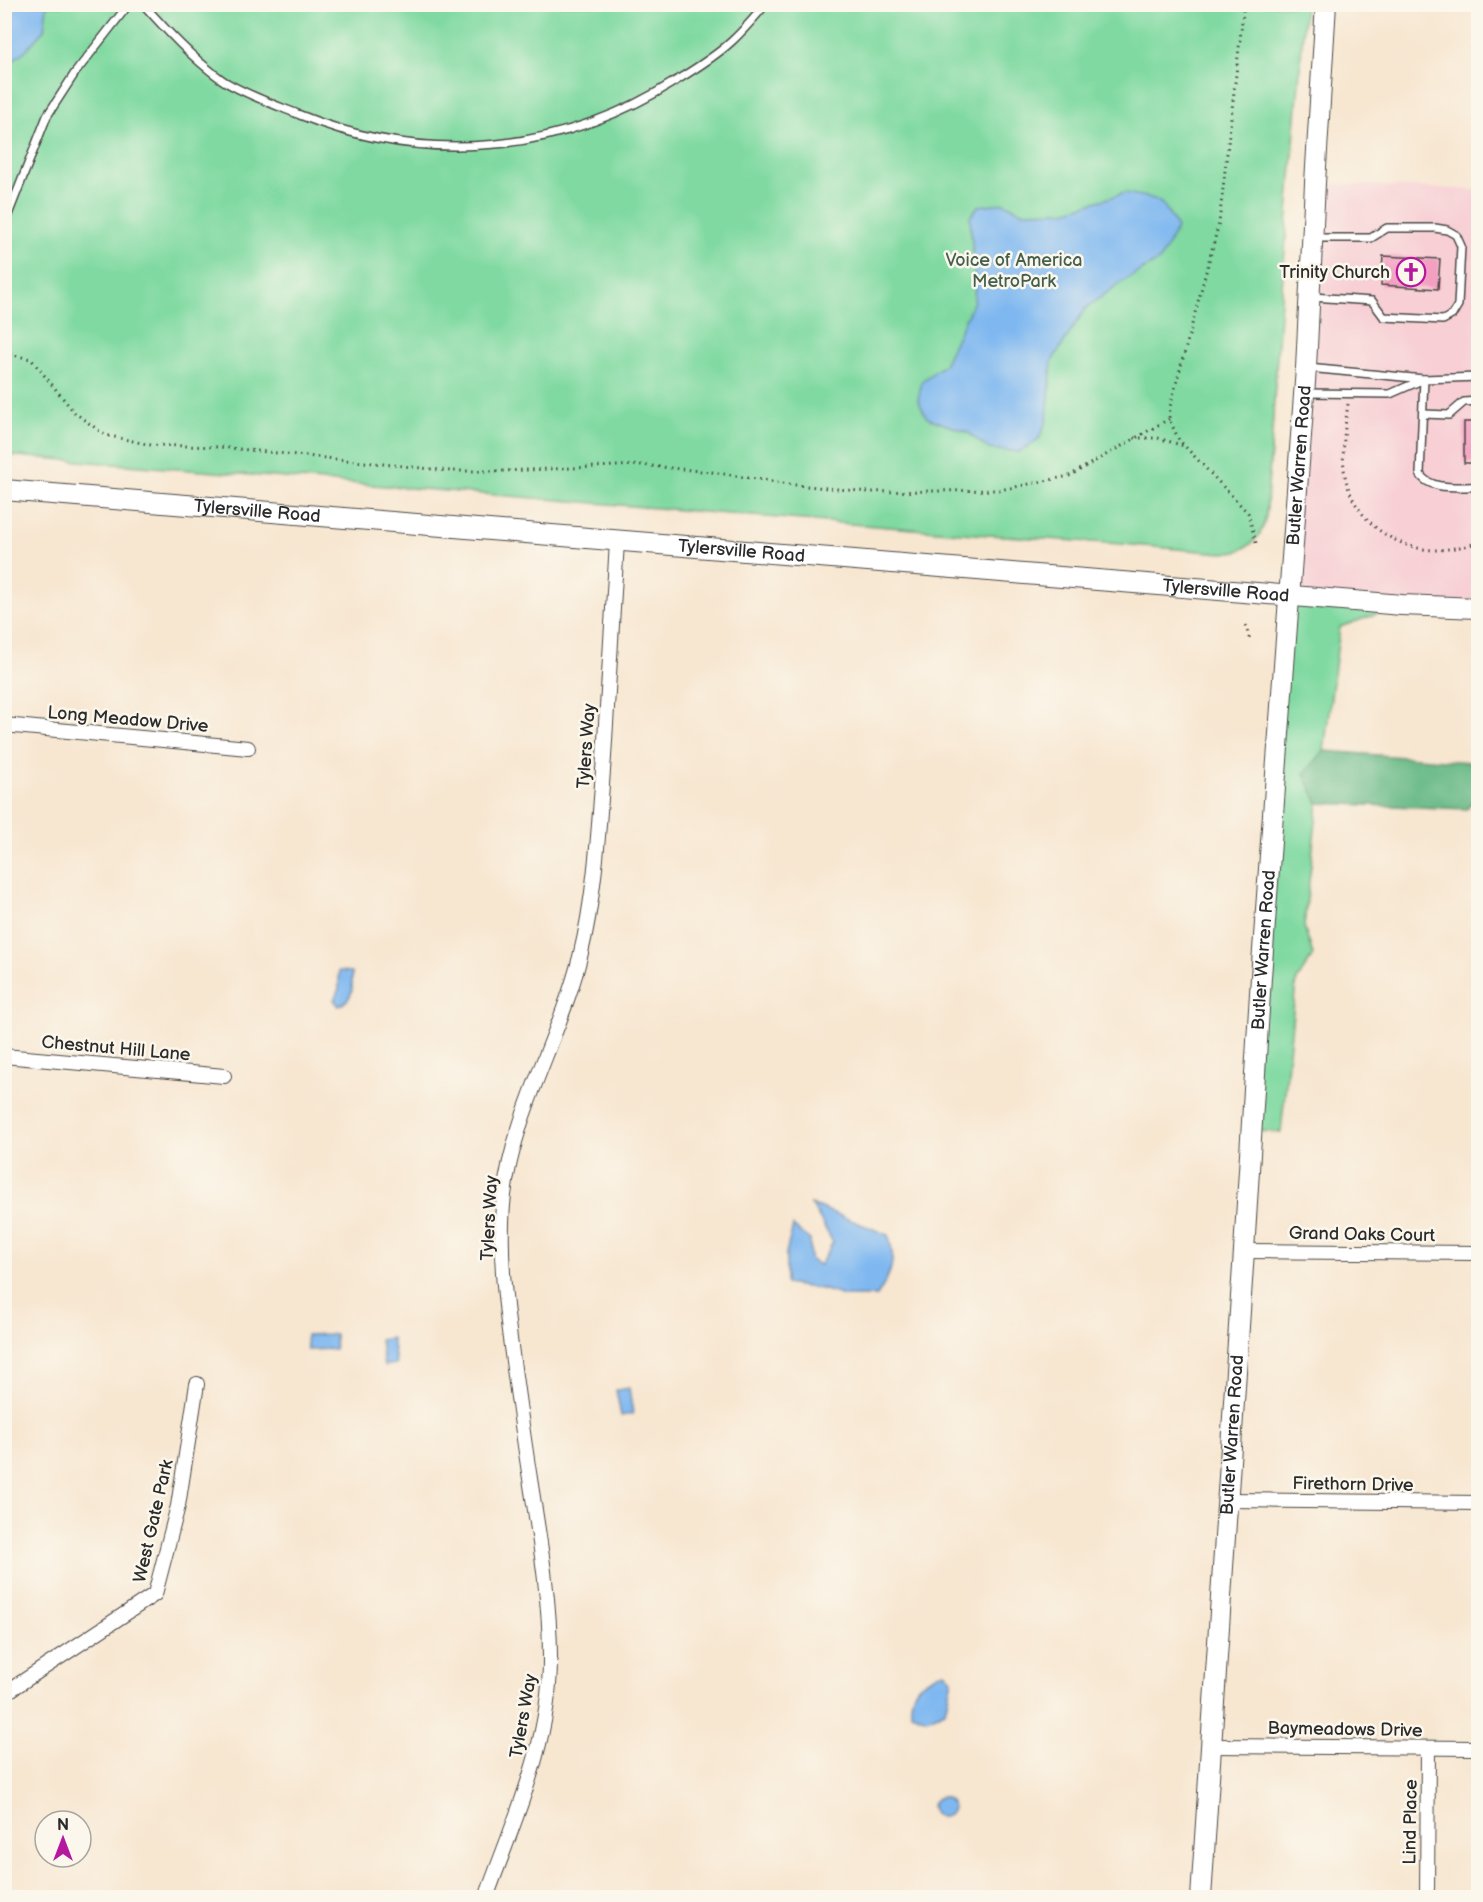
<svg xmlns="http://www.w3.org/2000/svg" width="1483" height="1902" font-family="'Balsamiq Sans',sans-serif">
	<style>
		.built { fill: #f7cfd4 }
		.green { fill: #7fd9a0; stroke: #558266; stroke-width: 1.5 }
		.forest { fill: #67b986; stroke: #497258; stroke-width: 1.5 }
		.water { fill: #7fb8f0; stroke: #55728e; stroke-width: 1.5 }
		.building { fill: #f39fc1 }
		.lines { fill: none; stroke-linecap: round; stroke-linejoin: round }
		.lane-casing { stroke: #4a4744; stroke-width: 10 }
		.street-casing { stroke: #4a4744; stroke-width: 16 }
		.secondary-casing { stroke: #4a4744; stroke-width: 22 }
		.path { stroke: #4a4744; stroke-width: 3; stroke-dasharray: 1.5 4.5; stroke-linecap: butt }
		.lane { stroke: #fff; stroke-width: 7 }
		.street { stroke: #fff; stroke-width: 14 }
		.secondary { stroke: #fff; stroke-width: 20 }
		.labels { text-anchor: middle; stroke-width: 5; stroke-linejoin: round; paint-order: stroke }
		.park-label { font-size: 18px; fill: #445f4e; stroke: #fbf7ec }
		.poi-label { font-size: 18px; fill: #2b2b2b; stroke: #fbf7ec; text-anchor: end }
		.street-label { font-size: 18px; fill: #2b2b2b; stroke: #fbf7ec }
	</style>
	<rect width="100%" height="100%" fill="#fbf7ec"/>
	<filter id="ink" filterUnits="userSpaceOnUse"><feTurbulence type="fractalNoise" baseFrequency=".0167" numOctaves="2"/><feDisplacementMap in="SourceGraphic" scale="12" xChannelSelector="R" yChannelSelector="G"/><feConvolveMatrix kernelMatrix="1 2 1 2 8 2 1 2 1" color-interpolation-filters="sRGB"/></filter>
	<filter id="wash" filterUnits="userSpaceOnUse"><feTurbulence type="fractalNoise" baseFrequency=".008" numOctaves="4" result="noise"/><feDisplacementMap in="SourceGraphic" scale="24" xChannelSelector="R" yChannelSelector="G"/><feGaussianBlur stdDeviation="1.35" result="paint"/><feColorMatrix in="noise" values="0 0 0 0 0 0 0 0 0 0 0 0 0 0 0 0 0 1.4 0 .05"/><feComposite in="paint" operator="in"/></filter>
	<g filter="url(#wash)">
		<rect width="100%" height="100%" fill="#f7e6d0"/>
		<polygon class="built" points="1315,183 1478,190 1478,608 1289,596"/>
		<g class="green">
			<path d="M4 5H1305C1296 127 1284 249 1276 371 1273 409 1272 447 1268 485 1267 499 1268 516 1262 529 1255 546 1239 553 1222 553L1122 544 974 534 5 455Z"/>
			<polygon points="1289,596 1402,605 1340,627 1324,751 1305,774 1318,803 1304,926 1313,955 1296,982 1281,1132 1251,1131"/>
		</g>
		<path class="forest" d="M1324 751 1470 762C1481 785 1482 789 1467 809L1318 803 1304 774Z"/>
		<g class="water">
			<polygon points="5,4 47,5 44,30 26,50 5,67"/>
			<path d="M1125 193C1158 199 1161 196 1177 228L1160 260 1120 283 1085 309 1052 361 1047 419 1039 439 1019 452 989 449 967 432 927 418 918 400 922 381 944 365 974 301 975 284 970 217 978 206 1004 203 1023 212 1065 211Z"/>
			<path d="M339 971 352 972C352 989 355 997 339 1006L334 1000 339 989Z"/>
			<path d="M811 1204 888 1235C897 1261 891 1274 877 1296H844L822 1289 786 1284V1253L793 1226 810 1240V1260L820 1265 833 1242Z"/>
			<polygon points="335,1334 335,1349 307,1350 306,1335"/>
			<polygon points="392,1338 396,1364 384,1366 380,1340"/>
			<polygon points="629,1388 633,1414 621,1416 616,1390"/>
			<path d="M944 1671 952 1679 945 1711 927 1719 911 1713C909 1686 922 1682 944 1671Z"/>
			<circle cx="942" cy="1807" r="10"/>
		</g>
		<g id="blocks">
			<g class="building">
				<polygon points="1383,256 1440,259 1438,289 1381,285"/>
				<rect x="1464" y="422" width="15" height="41"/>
			</g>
		</g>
	</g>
	<g filter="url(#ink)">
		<use href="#blocks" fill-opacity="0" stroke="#4a4744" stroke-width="1.5"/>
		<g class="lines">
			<g class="lane-casing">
				<g id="lane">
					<path d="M143 4C167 31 192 58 221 79 239 92 278 106 300 115 426 166 561 154 677 80 695 69 716 56 732 41 744 30 755 17 766 4"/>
					<polyline points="4,225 47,116 75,73 129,4"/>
					<polyline points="1312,297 1372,301 1384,317 1443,320 1452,315 1458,305 1461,246 1456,235 1447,230 1435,228 1387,228 1371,238 1314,238"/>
					<polyline points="1308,368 1424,379 1478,377"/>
					<path d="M1424 379 1420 474C1429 491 1461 486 1478 487"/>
					<polyline points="1306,393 1390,394 1422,380"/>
					<polyline points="1423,414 1449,415 1464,402 1478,401"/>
				</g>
			</g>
			<g class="street-casing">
				<g id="street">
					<polyline points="4,725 248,748"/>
					<polyline points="4,1056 224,1076"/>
					<polyline points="1244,1251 1478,1253"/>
					<polyline points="1228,1500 1478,1503"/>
					<polyline points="4,1694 155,1594 178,1506 197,1384"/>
					<polyline points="1212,1746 1478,1748"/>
					<path d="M486 1898C514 1820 551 1741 550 1657 550 1599 540 1542 531 1485 524 1441 518 1398 512 1354 505 1302 498 1247 504 1195 514 1112 560 1037 580 957 596 892 599 823 604 757 608 685 613 614 617 542"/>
					<polyline points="1427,1898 1428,1748"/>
				</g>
			</g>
			<g class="secondary-casing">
				<g id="secondary">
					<path id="s1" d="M4 490 1402 605 1478 608"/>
					<path id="s2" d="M1201 1898 1244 1251 1261 977 1306 368 1315 183 1326 4"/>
				</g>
			</g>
			<g class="path">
				<polyline points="1244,4 1219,223 1170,407 1169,419 1179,440 1248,513 1256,543"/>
				<polyline points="4,353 31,359 75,413 105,435 151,445 220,447 450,471 503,471 641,465 711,472 796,485 869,492 1000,490 1069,476 1169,419"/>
				<path d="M1348 404C1345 426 1342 447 1344 469 1349 511 1382 542 1423 549 1442 552 1460 547 1478 543"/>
				<polyline points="1134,438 1158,438 1184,446"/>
				<polyline points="1246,625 1250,641"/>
			</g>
			<use href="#lane" class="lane"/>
			<use href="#street" class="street"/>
			<use href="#secondary" class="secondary"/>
		</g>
	</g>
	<defs>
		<g id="church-ring" transform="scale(1.5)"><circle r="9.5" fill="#fbf7ec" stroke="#b5179e" stroke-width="1.5"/><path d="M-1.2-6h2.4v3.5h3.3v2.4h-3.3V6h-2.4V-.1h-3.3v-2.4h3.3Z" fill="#b5179e"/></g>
	</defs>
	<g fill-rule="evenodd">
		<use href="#church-ring" x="1411" y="272"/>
	</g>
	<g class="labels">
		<g class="park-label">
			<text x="1014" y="266">Voice of America<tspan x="1014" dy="21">MetroPark</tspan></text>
		</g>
		<g class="poi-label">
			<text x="1390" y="278">Trinity Church</text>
		</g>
		<g class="street-label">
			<text dy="6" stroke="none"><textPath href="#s2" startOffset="1436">Butler Warren Road</textPath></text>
			<text dy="6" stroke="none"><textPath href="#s1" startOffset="254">Tylersville Road</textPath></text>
			<text dy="6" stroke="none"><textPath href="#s1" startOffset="740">Tylersville Road</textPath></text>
			<text dy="6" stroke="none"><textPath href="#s1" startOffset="1226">Tylersville Road</textPath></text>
			<text transform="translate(128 719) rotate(5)" y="6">Long Meadow Drive</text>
			<text transform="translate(586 746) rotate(-86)" y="6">Tylers Way</text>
			<text dy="6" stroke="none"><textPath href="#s2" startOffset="950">Butler Warren Road</textPath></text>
			<text transform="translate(116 1048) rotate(5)" y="6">Chestnut Hill Lane</text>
			<text transform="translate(489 1218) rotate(-87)" y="6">Tylers Way</text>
			<text transform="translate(1362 1234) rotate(1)" y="6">Grand Oaks Court</text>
			<text dy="6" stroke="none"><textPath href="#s2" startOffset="464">Butler Warren Road</textPath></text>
			<text transform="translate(1353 1484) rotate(1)" y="6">Firethorn Drive</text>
			<text transform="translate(153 1521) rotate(-77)" y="6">West Gate Park</text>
			<text transform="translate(523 1716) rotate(-80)" y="6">Tylers Way</text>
			<text transform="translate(1345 1729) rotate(1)" y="6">Baymeadows Drive</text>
			<text transform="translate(1410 1822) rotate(-89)" y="6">Lind Place</text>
		</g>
	</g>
	<rect width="1483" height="1902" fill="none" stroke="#fbf7ec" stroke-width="24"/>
	<g transform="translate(63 1839)"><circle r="28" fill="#fbf7ec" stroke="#a8a59f" stroke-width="1.5"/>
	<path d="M0-4.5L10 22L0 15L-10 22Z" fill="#b5179e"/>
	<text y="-9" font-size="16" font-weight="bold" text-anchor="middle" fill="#2b2b2b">N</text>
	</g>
</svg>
